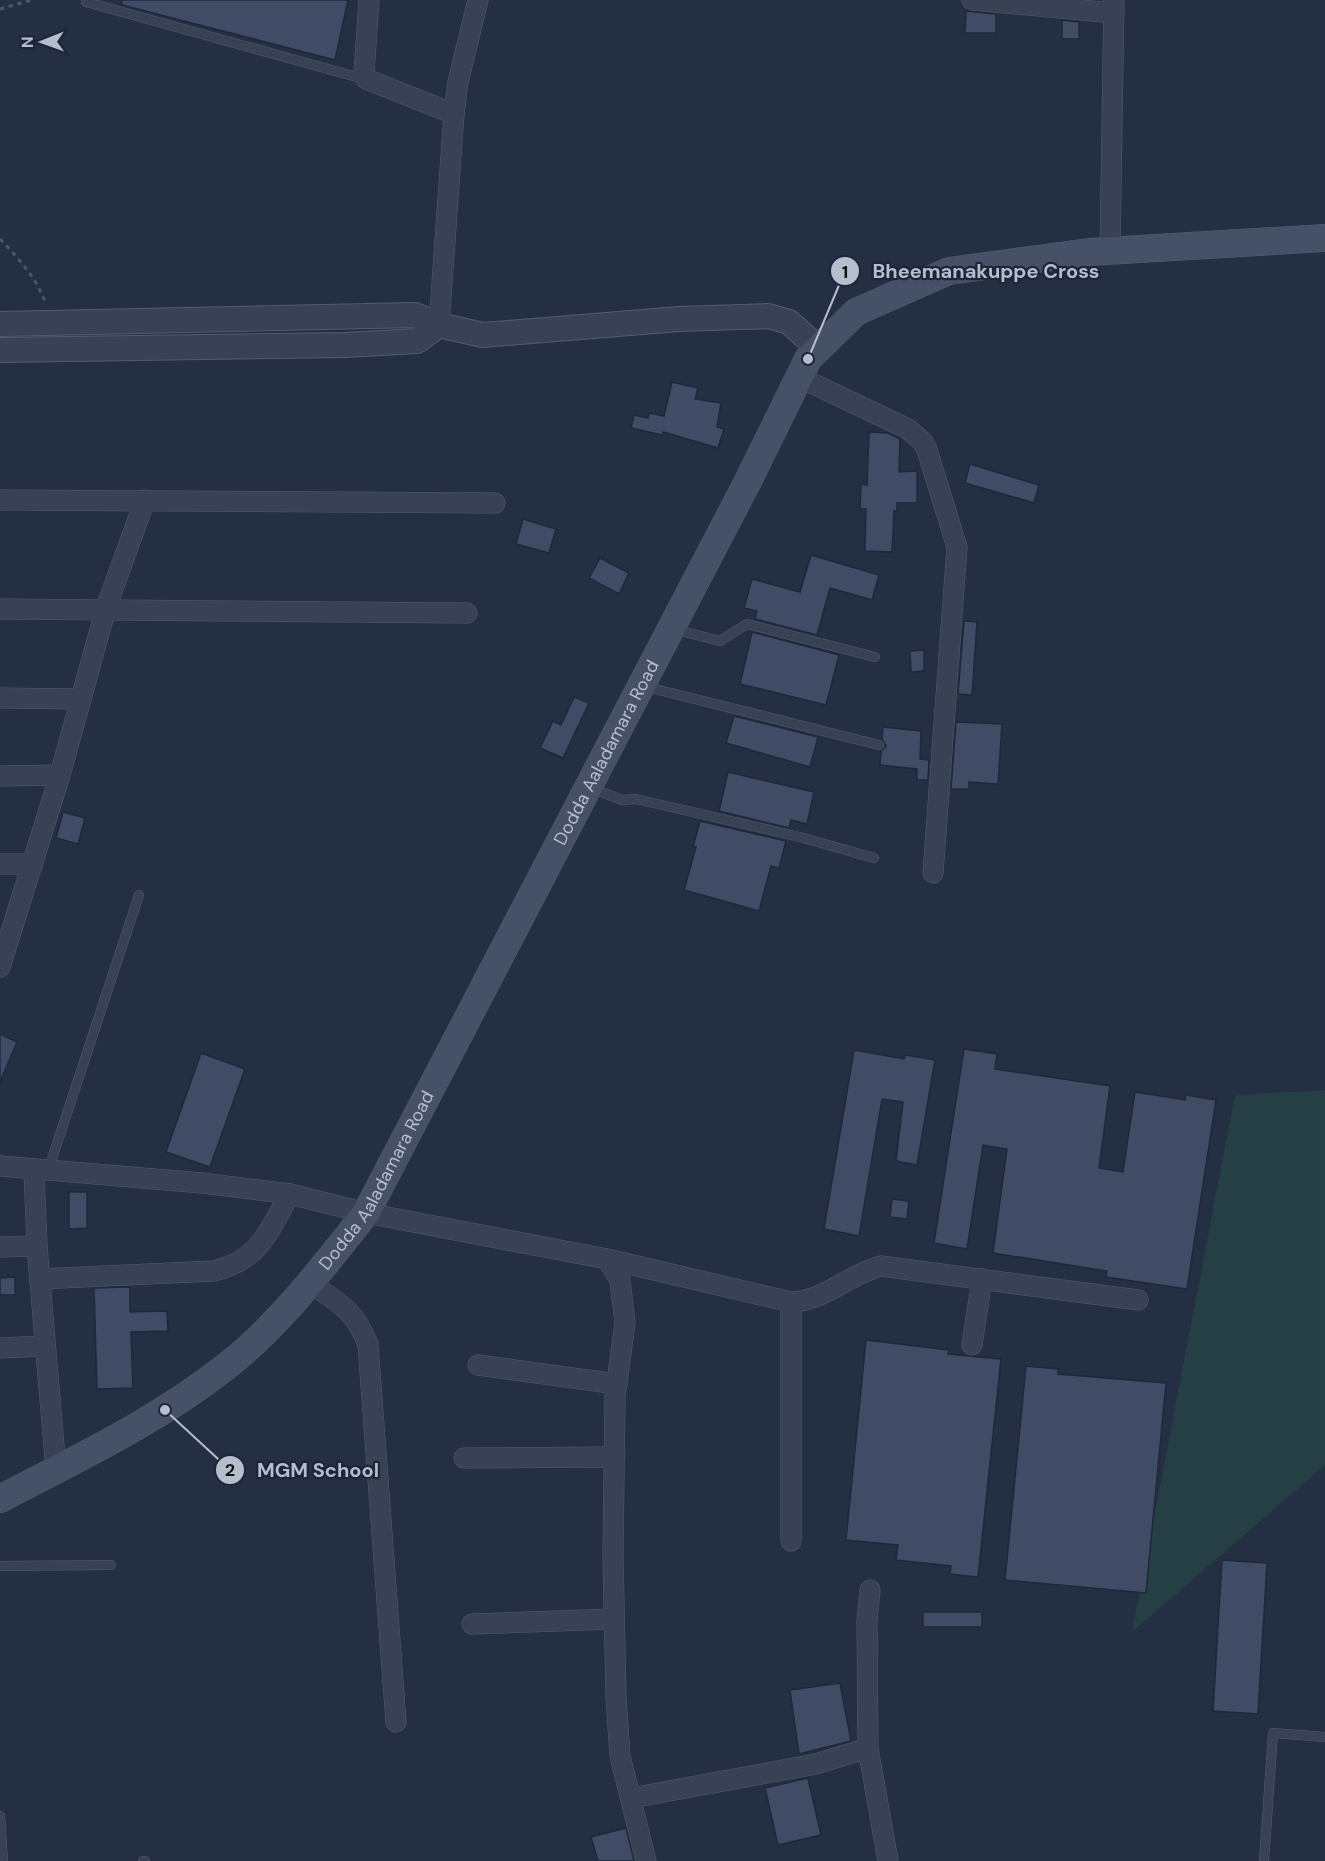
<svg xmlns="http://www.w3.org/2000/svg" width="1325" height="1861" font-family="'DM Sans',sans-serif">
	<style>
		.green { fill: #263f45 }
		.building { fill: #404c65; stroke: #1f283b; stroke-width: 1.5 }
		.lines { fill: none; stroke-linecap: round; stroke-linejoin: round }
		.service-casing { stroke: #545c6e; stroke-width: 10 }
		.minor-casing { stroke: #545c6e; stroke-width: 21 }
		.tertiary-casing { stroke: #545c6e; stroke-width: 26 }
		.secondary-casing { stroke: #545c6e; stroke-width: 28 }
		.path { stroke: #445c61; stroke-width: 3; stroke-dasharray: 4.5 4.5; stroke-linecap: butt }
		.service { stroke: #384254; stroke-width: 9 }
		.minor { stroke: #384254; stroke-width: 20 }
		.tertiary { stroke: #384254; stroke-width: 24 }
		.secondary { stroke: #465067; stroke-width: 27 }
		.labels { text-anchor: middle; stroke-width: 4.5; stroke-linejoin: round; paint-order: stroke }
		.street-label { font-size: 18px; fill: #b6bdcd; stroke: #1d2639 }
		.leader { fill: none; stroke: #b6bdcd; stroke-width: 2 }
		.callout-dot { fill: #b6bdcd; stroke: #1d2639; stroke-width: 2 }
		.mark-label { font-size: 18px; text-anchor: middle; font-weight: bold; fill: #111 }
		.callout-label { font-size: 20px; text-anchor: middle; font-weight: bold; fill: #b6bdcd; stroke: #1d2639; stroke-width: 4.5; stroke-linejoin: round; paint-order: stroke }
	</style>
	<rect width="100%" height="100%" fill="#242f44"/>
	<polygon class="green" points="1325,1090 1325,1465 1132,1632 1235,1095"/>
	<g class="building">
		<polygon points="122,0 348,0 335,60 122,5"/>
		<polygon points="966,11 996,14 996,33 965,33"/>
		<polygon points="1062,20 1079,22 1079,39 1062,39"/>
		<polygon points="672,382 698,388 695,399 721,403 717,427 724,429 718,448 663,432 662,435 631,428 634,415 648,418 649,413 664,416"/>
		<polygon points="869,432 888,433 900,439 899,472 917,471 917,503 897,503 897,511 894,511 892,552 865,551 866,509 860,509 861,484 867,485"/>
		<polygon points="970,464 1039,485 1034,503 965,483"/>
		<polygon points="523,519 556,529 549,553 516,544"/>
		<polygon points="811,555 879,575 872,600 830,588 817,635 755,619 757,611 744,608 752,579 800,592"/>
		<polygon points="600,558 629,573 619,594 589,578"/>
		<polygon points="964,621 977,622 972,695 958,694"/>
		<polygon points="752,632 839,655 826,705 740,684"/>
		<polygon points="924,650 924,671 911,672 910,651"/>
		<polygon points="574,697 589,703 563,758 540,748 553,721 561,725"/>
		<polygon points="734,716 818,737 810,767 726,743"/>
		<polygon points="956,722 1002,724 998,784 969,782 969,789 951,789"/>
		<polygon points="883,727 921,731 920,759 929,760 928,780 917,780 917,769 880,765 881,751 886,746 882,739"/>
		<polygon points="728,772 814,792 807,824 791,820 789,828 719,811"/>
		<polygon points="63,812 85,818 78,844 56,838"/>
		<polygon points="700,821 786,841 779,868 771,866 759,911 684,890 696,847 693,847"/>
		<polygon points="0,1034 17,1042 0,1082"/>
		<polygon points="964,1049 997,1054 995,1069 1110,1086 1099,1168 1123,1172 1135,1092 1185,1100 1186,1095 1216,1100 1187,1289 1106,1277 1107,1271 993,1253 1007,1149 983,1145 967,1249 934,1243"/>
		<polygon points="854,1050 904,1059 905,1055 935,1060 917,1165 896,1161 903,1102 882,1099 859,1236 824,1229"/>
		<polygon points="201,1053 245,1069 210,1167 166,1152"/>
		<polygon points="69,1192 87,1192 87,1228 69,1229"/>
		<polygon points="892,1199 909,1201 907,1219 890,1217"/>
		<polygon points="15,1277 15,1295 0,1295 0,1278"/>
		<polygon points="130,1287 130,1312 167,1311 168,1331 131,1332 133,1388 97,1389 94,1288"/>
		<polygon points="866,1340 949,1350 948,1354 1001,1359 978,1577 950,1574 951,1566 896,1560 898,1545 846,1540"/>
		<polygon points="1026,1366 1058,1369 1058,1374 1166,1383 1146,1593 1005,1580"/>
		<polygon points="1222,1560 1267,1563 1258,1714 1213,1711"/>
		<rect x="923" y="1612" width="59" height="15"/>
		<polygon points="840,1683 851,1741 799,1754 790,1690"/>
		<polygon points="808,1778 821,1835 778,1845 765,1788"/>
		<polygon points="626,1828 634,1861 598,1861 591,1837"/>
	</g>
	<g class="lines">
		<g class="service-casing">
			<g id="service">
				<polyline points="86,2 364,79"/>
				<polyline points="673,629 720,641 747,624 875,657"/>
				<polyline points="643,686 879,745"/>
				<polyline points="591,788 622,800 636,799 800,837 874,858"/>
				<polyline points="48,1171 139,895"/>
				<polyline points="0,1566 111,1565"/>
				<polyline points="0,1816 3,1861"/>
				<polyline points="143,1861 145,1861"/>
				<polyline points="1264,1861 1273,1733 1325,1737"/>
			</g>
		</g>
		<g class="minor-casing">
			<g id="minor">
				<polyline points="369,0 364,73 366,79 454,114"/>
				<polyline points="972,0 1114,13"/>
				<polyline points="1110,250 1114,0"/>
				<polyline points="439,325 454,114 458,82 478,0"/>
				<polyline points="799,377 908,429 923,442 927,450 957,547 933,873"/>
				<polyline points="0,500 495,503"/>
				<polyline points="0,609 467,613"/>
				<polyline points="0,698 81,699"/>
				<polyline points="0,776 60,775"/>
				<polyline points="0,864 33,864"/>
				<polyline points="0,967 60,775 106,608 145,500"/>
				<path d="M0 1166 202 1183 290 1194 366 1213 607 1259 791 1302C825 1301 849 1274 881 1266L1138 1300"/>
				<polyline points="34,1170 37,1246 56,1470"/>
				<polyline points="0,1247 37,1246"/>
				<polyline points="607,1259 620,1280 625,1323 615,1397 613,1556 616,1697 620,1756 646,1861"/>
				<path d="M39 1279 214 1271C261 1259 267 1233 290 1194"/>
				<path d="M310 1283C339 1303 356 1311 368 1345L396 1722"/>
				<polyline points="972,1345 982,1279"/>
				<polyline points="0,1348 44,1346"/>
				<polyline points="478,1365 617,1384"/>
				<polyline points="464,1458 614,1457"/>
				<polyline points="791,1541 791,1302"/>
				<polyline points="472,1624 614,1619"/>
				<polyline points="868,1748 867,1621 870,1590"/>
				<polyline points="631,1798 816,1764 868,1748 888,1861"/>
			</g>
		</g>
		<g class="tertiary-casing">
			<g id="tertiary">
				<polyline points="0,324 415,315 439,325 483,335 679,319 768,316 789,322 819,349"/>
				<polyline points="0,350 345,345 417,341 439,325"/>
			</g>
		</g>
		<g class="secondary-casing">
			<g id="secondary">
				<path id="s1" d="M0 1499C78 1458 159 1420 228 1365 282 1322 323 1267 366 1213L748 481 808 359 856 312 949 271 1089 252 1325 238"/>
			</g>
		</g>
		<g class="path">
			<polyline points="0,9 31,0"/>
			<path d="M0 239C19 259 37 278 46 305"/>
		</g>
		<use href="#service" class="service"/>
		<use href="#minor" class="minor"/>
		<use href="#tertiary" class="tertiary"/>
		<use href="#secondary" class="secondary"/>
	</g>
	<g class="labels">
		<g class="street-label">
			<text dy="6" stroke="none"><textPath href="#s1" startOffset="990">Dodda Aaladamara Road</textPath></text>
			<text dy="6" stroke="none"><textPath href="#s1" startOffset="504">Dodda Aaladamara Road</textPath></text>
		</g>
	</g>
	<path class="leader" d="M808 359L845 271M165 1410L230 1470"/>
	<g class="callout-dot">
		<circle cx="808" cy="359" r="6"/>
		<circle cx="165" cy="1410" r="6"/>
		<circle cx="845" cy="271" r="15"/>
		<circle cx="230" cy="1470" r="15"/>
	</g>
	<g class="mark-label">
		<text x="845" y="278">1</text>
		<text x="230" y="1476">2</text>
	</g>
	<g class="callout-label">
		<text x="986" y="278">Bheemanakuppe Cross</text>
		<text x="318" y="1477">MGM School</text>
	</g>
	<g transform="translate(42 42) rotate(269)" stroke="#1d2639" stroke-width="4.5" paint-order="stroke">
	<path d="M0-4.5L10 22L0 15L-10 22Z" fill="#b6bdcd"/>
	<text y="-9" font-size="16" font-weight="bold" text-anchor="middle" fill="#b6bdcd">N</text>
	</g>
</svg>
